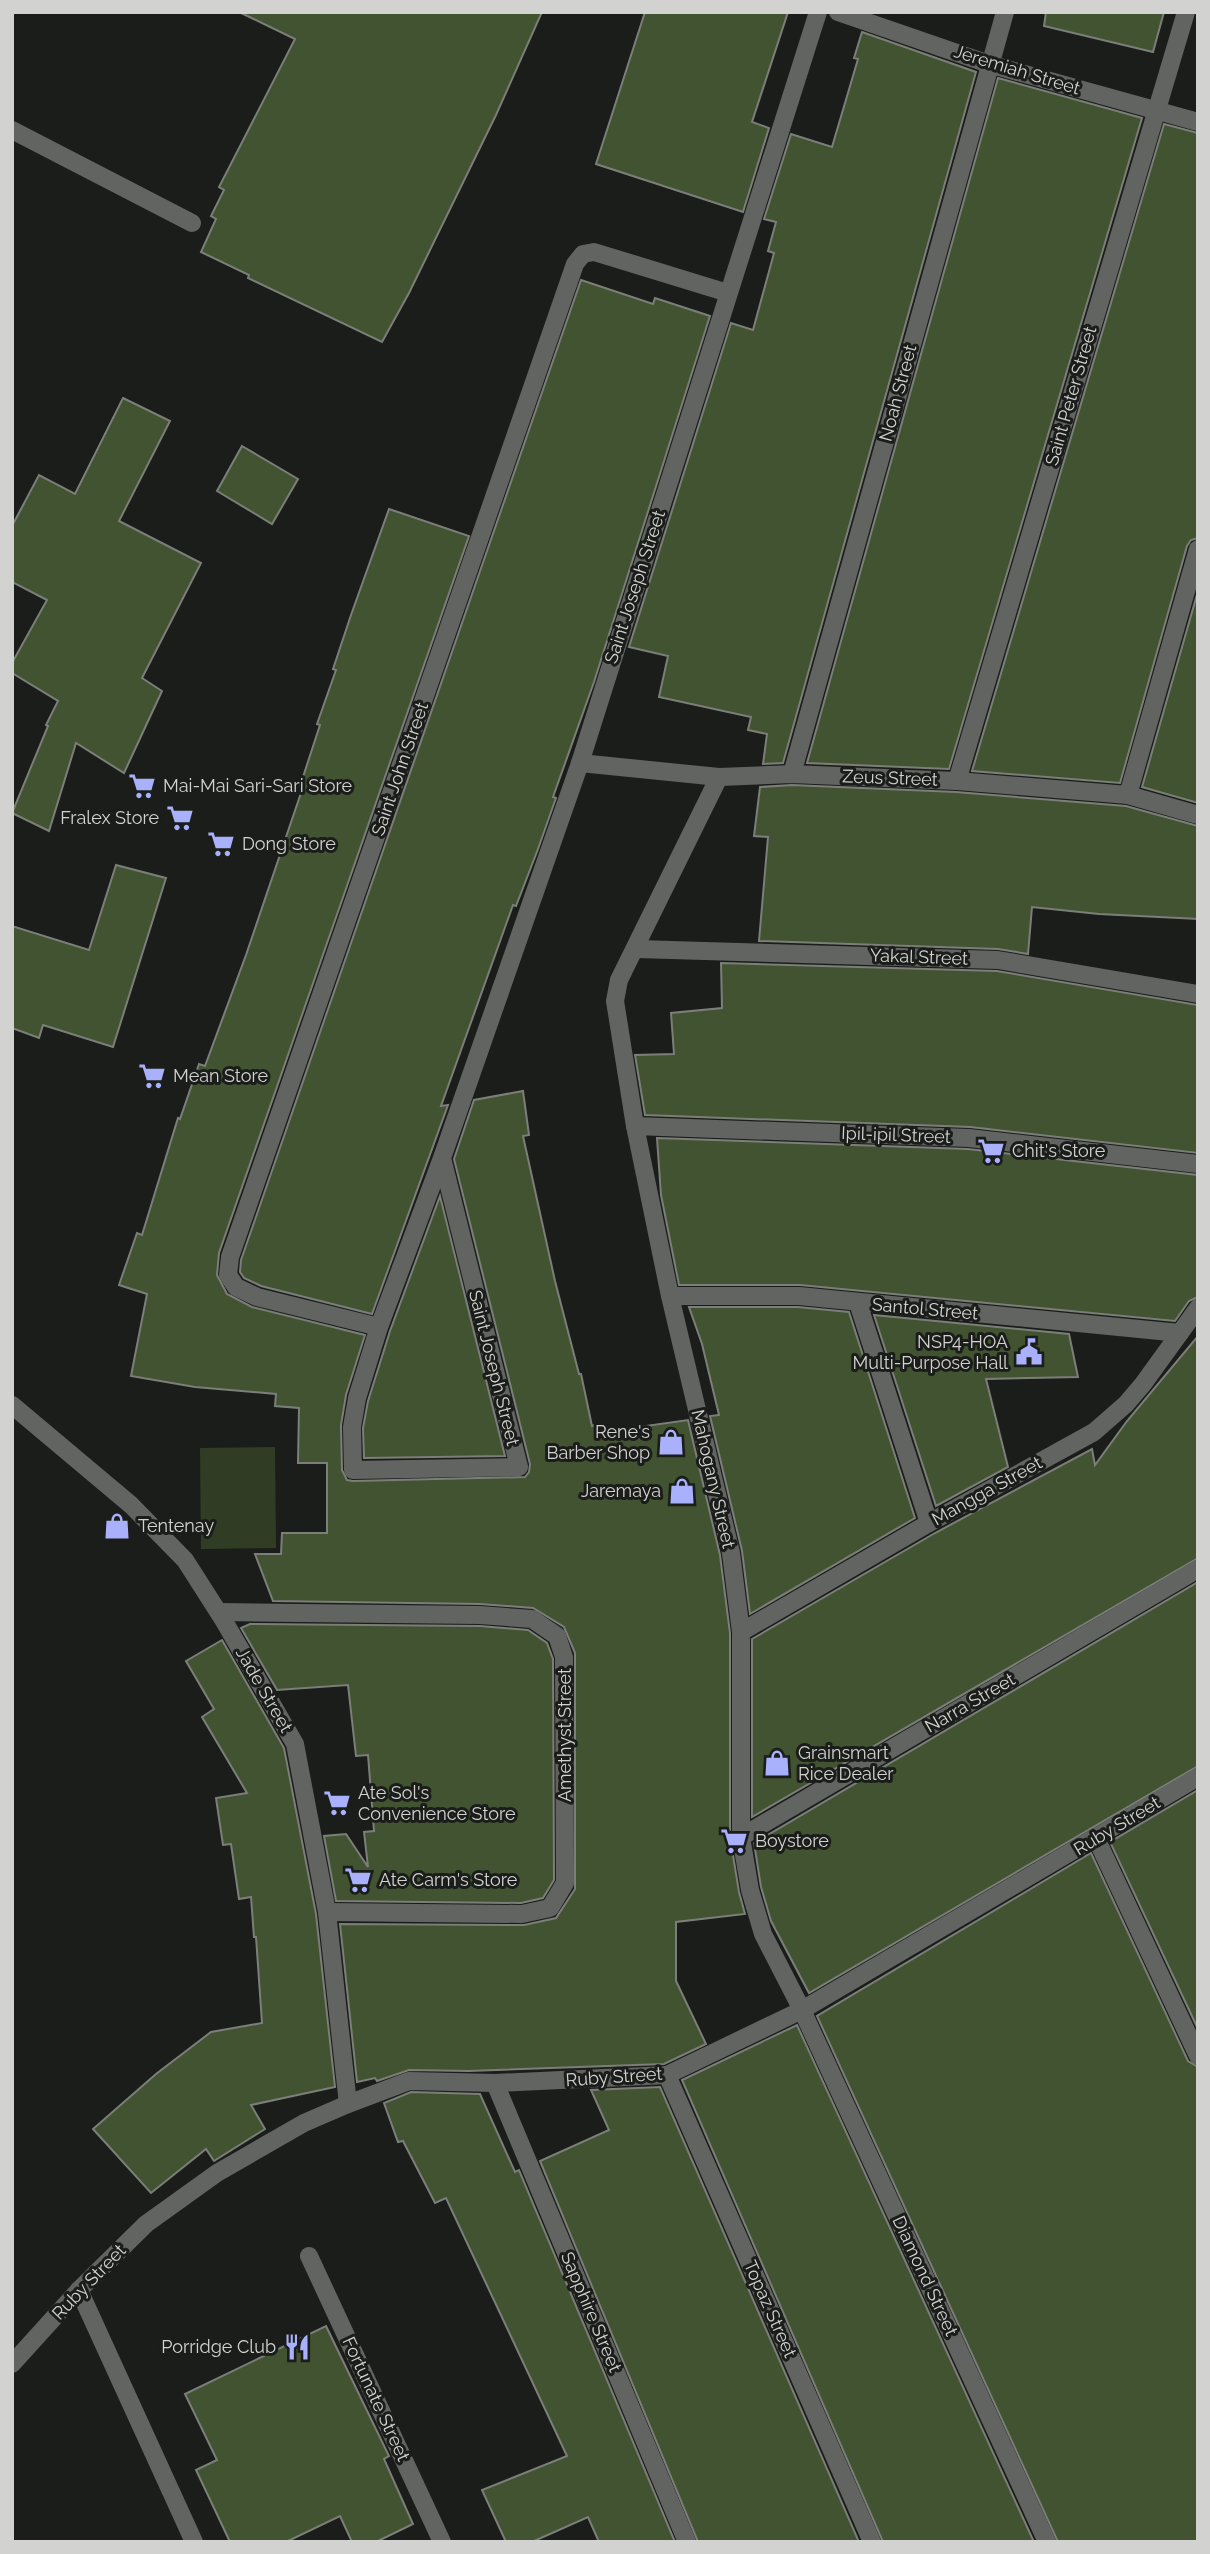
<svg xmlns="http://www.w3.org/2000/svg" width="1210" height="2554" font-family="Raleway,sans-serif">
	<style>
		.garden { fill: #303d24 }
		.building { fill: #425331; stroke: #7c7e7a; stroke-width: 2 }
		.lines { fill: none; stroke-linecap: round; stroke-linejoin: round }
		.street { stroke: #616460; stroke-width: 18 }
		.labels { text-anchor: middle; stroke-width: 6; stroke-linejoin: round; paint-order: stroke }
		.street-label { font-size: 18px; fill: #d2d3d1; stroke: #1b1d1a }
		.poi-label { font-size: 18px; fill: #d2d3d1; stroke: #1b1d1a; text-anchor: start }
	</style>
	<rect width="100%" height="100%" fill="#1b1d1a"/>
	<polygon class="garden" points="275,1447 276,1548 201,1549 200,1448"/>
	<g class="building">
		<polygon points="239,12 542,12 496,115 409,293 382,342 248,278 249,275 201,252 216,219 211,216 224,190 219,187 295,39"/>
		<polygon points="645,12 788,12 752,122 769,128 743,212 596,164"/>
		<polygon points="1046,12 1164,12 1153,52 1044,26"/>
		<polygon points="862,32 976,72 783,763 763,764 767,734 748,730 751,717 659,697 668,656 629,647 731,323 753,330 774,253 768,251 776,222 764,219 791,134 832,147 858,59 854,58"/>
		<polygon points="998,78 1142,118 949,769 807,763"/>
		<polygon points="1164,124 1198,133 1198,538 1191,540 1187,546 1120,783 972,771"/>
		<polygon points="581,280 653,304 655,298 710,316 594,682 553,797 556,798 538,849 516,906 513,905 441,1106 448,1105 372,1314 261,1286 244,1278 240,1272 241,1260"/>
		<polygon points="123,398 170,421 119,521 201,563 142,678 162,691 124,773 76,743 49,831 12,813 48,726 46,725 58,701 12,673 12,663 47,600 12,582 12,526 39,475 75,494"/>
		<polygon points="242,446 298,479 272,524 217,491"/>
		<polygon points="389,509 469,536 219,1253 217,1275 227,1294 252,1307 365,1335 346,1395 341,1425 342,1470 347,1480 353,1481 525,1477 529,1472 530,1464 454,1159 474,1100 523,1091 529,1135 523,1136 555,1281 579,1374 581,1374 592,1426 594,1425 596,1433 688,1420 720,1555 730,1633 730,1837 739,1892 745,1914 676,1922 676,1981 706,2044 664,2064 469,2071 409,2070 377,2081 375,2078 357,2082 340,1924 524,1925 556,1918 575,1889 575,1653 564,1627 533,1608 480,1604 273,1601 255,1554 281,1554 282,1533 327,1533 327,1463 298,1463 299,1408 275,1406 276,1394 195,1387 131,1376 147,1294 119,1285 137,1233 142,1235 178,1118 180,1119 199,1064 205,1066 246,955 304,784 301,783 320,725 317,724 336,670 333,669 351,615"/>
		<polygon points="1198,591 1198,803 1142,787"/>
		<polygon points="792,785 956,792 1126,806 1198,826 1198,919 1099,914 1032,907 1028,954 998,949 759,941 768,837 754,836 760,787"/>
		<polygon points="116,865 166,878 113,1047 43,1025 39,1038 12,1028 12,926 89,950"/>
		<polygon points="721,963 997,971 1198,1005 1198,1153 970,1127 645,1115 635,1055 674,1054 671,1013 722,1008"/>
		<polygon points="657,1138 968,1149 1198,1175 1198,1297 1189,1301 1175,1321 800,1285 679,1285 661,1195"/>
		<polygon points="440,1196 505,1456 364,1458 363,1428 368,1401 390,1331"/>
		<polygon points="689,1307 798,1307 849,1312 915,1518 750,1614 742,1551 710,1416 719,1415 702,1344"/>
		<polygon points="874,1315 1069,1334 1078,1377 986,1379 1008,1467 936,1506"/>
		<polygon points="1198,1336 1198,1558 752,1817 752,1639 935,1533 1092,1449 1095,1465 1127,1421"/>
		<polygon points="1198,1582 1198,1766 809,1993 771,1921 761,1887 754,1843"/>
		<polygon points="250,1624 480,1626 528,1630 547,1643 553,1659 554,1880 543,1898 521,1903 336,1901 324,1836 346,1834 368,1867 364,1832 374,1831 368,1755 356,1756 348,1685 277,1690 241,1628"/>
		<polygon points="222,1640 284,1748 316,1914 335,2087 251,2105 265,2129 214,2161 206,2149 151,2193 93,2129 156,2074 211,2032 262,2023 256,1937 254,1937 251,1897 239,1899 231,1844 223,1845 216,1798 247,1793 202,1717 214,1709 186,1661"/>
		<polygon points="1198,1790 1198,2029 1110,1842"/>
		<polygon points="1091,1853 1188,2061 1198,2067 1198,2542 1058,2542 817,2016"/>
		<polygon points="797,2025 1034,2542 883,2542 682,2080"/>
		<polygon points="660,2087 859,2542 698,2542 540,2161 609,2130 591,2090"/>
		<polygon points="411,2092 480,2094 515,2172 519,2170 675,2542 599,2542 588,2517 532,2542 506,2542 482,2490 567,2456 446,2198 435,2203 403,2141 398,2142 384,2103"/>
		<polygon points="326,2326 389,2456 384,2459 413,2524 376,2542 352,2542 340,2516 286,2542 230,2542 196,2470 217,2460 185,2394"/>
	</g>
	<g class="lines">
		<g class="street">
			<polyline points="838,12 989,64 1198,122"/>
			<polyline points="12,130 192,223"/>
			<polyline points="580,763 719,777 792,774 957,781 1128,795 1198,815"/>
			<polyline points="792,774 1005,12"/>
			<polyline points="719,777 619,980 615,1001 635,1126 670,1296 731,1553 741,1632 741,1837 750,1890 763,1934 802,2010 1047,2542"/>
			<polyline points="957,781 1186,12"/>
			<polyline points="1128,795 1198,549"/>
			<polyline points="637,949 998,960 1198,994"/>
			<polyline points="635,1126 969,1138 1198,1164"/>
			<polyline points="442,1158 519,1467 353,1470 352,1427 357,1398 379,1327 442,1158 580,763 818,12"/>
			<polyline points="670,1296 799,1296 1180,1333"/>
			<polyline points="858,1303 929,1523"/>
			<polyline points="379,1327 257,1297 236,1287 228,1275 230,1257 575,264 583,254 594,252 728,293"/>
			<polyline points="12,1405 131,1505 185,1560 224,1621 295,1744 327,1912 348,2104"/>
			<polyline points="219,1612 480,1615 532,1619 557,1636 564,1657 565,1883 550,1908 522,1914 327,1912"/>
			<polyline points="741,1632 929,1523 1094,1432 1126,1404 1143,1384 1198,1308"/>
			<polyline points="741,1837 1198,1569"/>
			<polyline points="1096,1838 1198,2056"/>
			<polyline points="667,2075 872,2542"/>
			<polyline points="495,2083 687,2542"/>
			<polyline points="309,2256 442,2542"/>
			<polyline points="79,2290 194,2542"/>
			<polyline points="12,2364 79,2290 146,2224 217,2173 304,2123 348,2104 409,2081 495,2083 667,2075 802,2010 1198,1777"/>
		</g>
	</g>
	<defs>
		<g id="supermarket-bare" transform="scale(2.1)"><path d="M-6-5.5h2.5l.6 2H6L4.5 2H-2.5L-4.4-4H-6ZM-1.5 3.2a1.3 1.3 0 1 0 .1 0ZM3 3.2a1.3 1.3 0 1 0 .1 0Z" fill="#a9b0fc" stroke="#1b1d1a" stroke-width="2.5" paint-order="stroke"/></g>
		<g id="civic-bare" transform="scale(2.1)"><path d="M-.6-6.5H3V-4.5H.6V-3L4-1V1h2V6H-6V1h2V-1L-.6-3ZM-1.2 2.5V6h2.4V2.5Z" fill="#a9b0fc" stroke="#1b1d1a" stroke-width="2.5" paint-order="stroke"/></g>
		<g id="shop-bare" transform="scale(2.1)"><path d="M-5-2.5h2.3a2.7 3.5 0 0 1 5.4 0H5L5.5 6h-11ZM-1.5-2.5h3a1.5 2.3 0 0 0-3 0Z" fill="#a9b0fc" stroke="#1b1d1a" stroke-width="2.5" paint-order="stroke"/></g>
		<g id="restaurant-bare" transform="scale(2.1)"><path d="M-5-6h1v4h1v-4h1v4h1v-4h1v5L-1.5 .5V6h-2V.5L-5-1ZM5-6V6H3V1.5H1.5Q1.5-4 5-6Z" fill="#a9b0fc" stroke="#1b1d1a" stroke-width="2.5" paint-order="stroke"/></g>
	</defs>
	<g fill-rule="evenodd">
		<use href="#supermarket-bare" x="142" y="786"/>
		<use href="#supermarket-bare" x="180" y="818"/>
		<use href="#supermarket-bare" x="221" y="844"/>
		<use href="#supermarket-bare" x="152" y="1076"/>
		<use href="#supermarket-bare" x="991" y="1151"/>
		<use href="#civic-bare" x="1029" y="1352"/>
		<use href="#shop-bare" x="671" y="1442"/>
		<use href="#shop-bare" x="682" y="1491"/>
		<use href="#shop-bare" x="117" y="1526"/>
		<use href="#shop-bare" x="777" y="1763"/>
		<use href="#supermarket-bare" x="337" y="1803"/>
		<use href="#supermarket-bare" x="734" y="1841"/>
		<use href="#supermarket-bare" x="358" y="1880"/>
		<use href="#restaurant-bare" x="297" y="2347"/>
	</g>
	<g class="labels">
		<g class="street-label">
			<text transform="translate(1017 70) rotate(17)" y="6">Jeremiah Street</text>
			<text transform="translate(898 393) rotate(-75)" y="6">Noah Street</text>
			<text transform="translate(1071 396) rotate(-74)" y="6">Saint Peter Street</text>
			<text transform="translate(635 587) rotate(-72)" y="6">Saint Joseph Street</text>
			<text transform="translate(400 769) rotate(-71)" y="6">Saint John Street</text>
			<text transform="translate(890 778) rotate(2)" y="6">Zeus Street</text>
			<text transform="translate(919 957) rotate(2)" y="6">Yakal Street</text>
			<text transform="translate(896 1135) rotate(2)" y="6">Ipil-ipil Street</text>
			<text transform="translate(925 1309) rotate(5)" y="6">Santol Street</text>
			<text transform="translate(494 1368) rotate(76)" y="6">Saint Joseph Street</text>
			<text transform="translate(713 1479) rotate(77)" y="6">Mahogany Street</text>
			<text transform="translate(987 1491) rotate(-29)" y="6">Mangga Street</text>
			<text transform="translate(264 1690) rotate(60)" y="6">Jade Street</text>
			<text transform="translate(970 1703) rotate(-30)" y="6">Narra Street</text>
			<text transform="translate(565 1735) rotate(-90)" y="6">Amethyst Street</text>
			<text transform="translate(1117 1826) rotate(-31)" y="6">Ruby Street</text>
			<text transform="translate(614 2077) rotate(-4)" y="6">Ruby Street</text>
			<text transform="translate(925 2276) rotate(65)" y="6">Diamond Street</text>
			<text transform="translate(89 2282) rotate(-46)" y="6">Ruby Street</text>
			<text transform="translate(770 2309) rotate(66)" y="6">Topaz Street</text>
			<text transform="translate(591 2312) rotate(67)" y="6">Sapphire Street</text>
			<text transform="translate(376 2399) rotate(65)" y="6">Fortunate Street</text>
		</g>
		<g class="poi-label">
			<text x="163" y="792">Mai-Mai Sari-Sari Store</text>
			<text x="159" y="824" text-anchor="end">Fralex Store</text>
			<text x="242" y="850">Dong Store</text>
			<text x="173" y="1082">Mean Store</text>
			<text x="1012" y="1157">Chit's Store</text>
			<text x="1008" y="1348" text-anchor="end">NSP4-HOA<tspan x="1008" dy="21">Multi-Purpose Hall</tspan></text>
			<text x="650" y="1438" text-anchor="end">Rene's<tspan x="650" dy="21">Barber Shop</tspan></text>
			<text x="661" y="1497" text-anchor="end">Jaremaya</text>
			<text x="138" y="1532">Tentenay</text>
			<text x="798" y="1759">Grainsmart<tspan x="798" dy="21">Rice Dealer</tspan></text>
			<text x="358" y="1799">Ate Sol's<tspan x="358" dy="21">Convenience Store</tspan></text>
			<text x="755" y="1847">Boystore</text>
			<text x="379" y="1886">Ate Carm's Store</text>
			<text x="276" y="2353" text-anchor="end">Porridge Club</text>
		</g>
	</g>
	<rect width="1210" height="2554" fill="none" stroke="#d2d3d1" stroke-width="28"/>
</svg>
